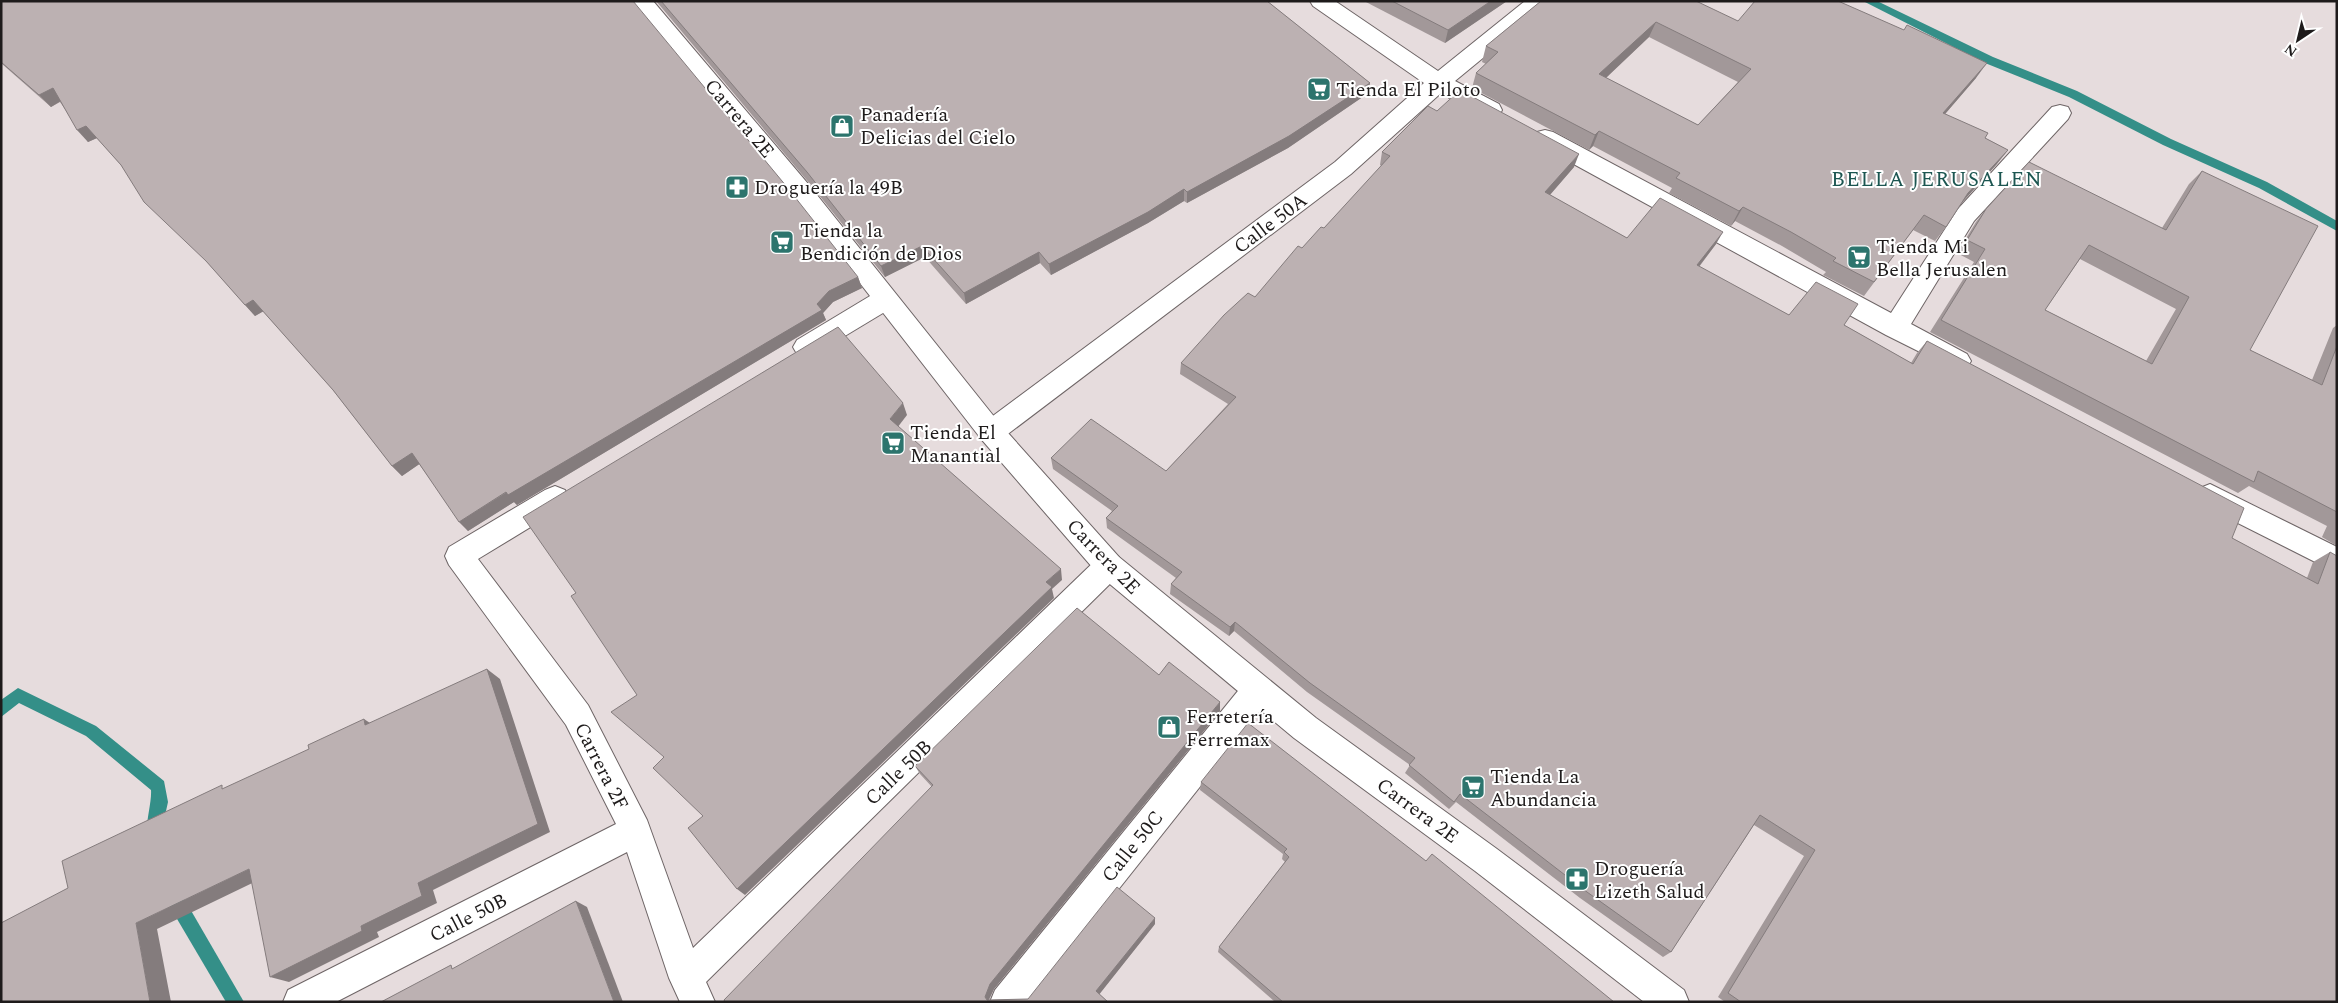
<svg xmlns="http://www.w3.org/2000/svg" width="2338" height="1003" font-family="Spectral,serif">
	<style>
		.lines { fill: none; stroke-linecap: round; stroke-linejoin: round }
		.stream { fill: #348f88; fill-rule: evenodd }
		.minor-casing { stroke: #6e6566; stroke-width: 2 }
		.tertiary-casing { stroke: #6e6566; stroke-width: 2 }
		.minor { fill: #fff; fill-rule: evenodd }
		.tertiary { fill: #fff; fill-rule: evenodd }
		.wall { fill: #a29899; fill-rule: evenodd }
		.shaded-wall { fill: #847c7d }
		.building { fill: #bcb1b2; stroke: #847c7d; fill-rule: evenodd }
		.labels { text-anchor: middle; stroke-width: 4; stroke-linejoin: round; paint-order: stroke }
		.poi-label { font-size: 20px; fill: #1e1b1b; stroke: #fff; text-anchor: start }
		.street-label { font-size: 20px; fill: #1e1b1b; stroke: #fff }
		.neighbourhood-label { font-size: 21px; letter-spacing: 1px; fill: #1c5651; stroke: #fff }
	</style>
	<rect width="100%" height="100%" fill="#e6dcdd"/>
	<g class="lines">
		<g class="stream">
			<polygon points="1863,1 1877,1 1993,57 2077,91 2171,139 2267,182 2337,221 2337,231 2259,188 2163,145 2069,97 1985,63"/>
			<path d="M18 688 96 726 164 781 168 802 160 838 154 840 148 838C144 826 152 804 151 790L86 736 19 703 1 717V700Z"/>
			<polygon points="176,893 182,895 244,1002 226,1002 170,907 168,901 170,895"/>
		</g>
		<g class="minor-casing">
			<g id="minor">
				<path d="M1310 1H1335L1438 71 1525 1H1549L1546 6 1455 81 1499 104 1502 110 1499 116C1480 121 1457 102 1441 93L1351 174 1000 440 991 443 982 440 978 432 982 424 1335 162 1424 83 1313 6Z"/>
				<polygon points="2060,105 2068,107 2071,113 2068,119 1974,221 1911,324 1967,354 1971,361 1967,368 1958,371 1886,335 1537,144 1534,138 1537,132 1545,130 1553,132 1891,313 1958,209 2052,107"/>
				<polygon points="884,290 893,293 896,300 893,307 815,354 806,357 797,354 793,347 797,340 875,293"/>
				<polygon points="2210,484 2337,547 2337,573 2200,504 2196,496 2200,488"/>
				<polygon points="555,486 565,490 569,498 565,506 478,559 588,705 647,820 693,948 1099,557 1109,553 1119,557 1123,566 1119,575 706,982 715,1002 680,1002 669,978 627,852 336,1002 283,1002 288,990 616,824 566,725 449,565 445,556 449,547 545,490"/>
				<polygon points="1257,677 1268,681 1272,691 1268,701 1029,1002 990,1002 995,990 1246,681"/>
			</g>
		</g>
		<g class="tertiary-casing">
			<polygon id="tertiary" points="631,1 653,1 809,185 1000,424 1119,557 1316,718 1497,849 1684,990 1689,1002 1644,1002 1475,871 1294,738 1099,575 982,440 793,197"/>
		</g>
		<use href="#minor" class="minor"/>
		<use href="#tertiary" class="tertiary"/>
	</g>
	<g class="wall">
		<polygon points="656,1 1267,1 1370,83 1367,94 1288,148 1187,203 1184,201 1148,223 1051,275 1040,263 966,304 925,257 885,277 810,184"/>
		<polygon points="1364,1 1507,1 1445,43"/>
		<path d="M1541 1 1738 21 1976 78 1945 114 1985 138 2008 150 1996 165 1963 201 1946 227 1935 241 1913 230 1864 296 1823 275 1826 272 1782 246 1735 221 1731 226 1669 193 1672 188 1593 146 1589 150 1472 88 1476 73 1486 64 1482 62 1486 46ZM1649 37 1738 82 1698 125 1606 78Z"/>
		<polygon points="1,63 858,277 862,288 833,302 823,313 826,320 517,505 514,502 468,531 419,464 402,476 392,466 333,390 263,311 255,316 97,138 88,142 60,102 51,107 10,71"/>
		<polygon points="1437,111 1574,167 1550,195 1627,238 1716,244 1699,267 1789,315 1844,325 1911,363 1917,353 1927,341 2232,538 2307,578 2313,562 2330,552 2337,1002 1725,1002 1718,997 1804,856 1754,825 1671,952 1663,957 1580,898 1456,802 1449,809 1405,773 1410,765 1307,692 1234,631 1229,636 1170,594 1171,584 1176,578 1107,528 1106,518 1112,511 1053,469 1051,458 1166,471 1228,404 1180,374 1181,363 1255,297 1302,248 1324,228 1382,166 1380,165 1382,152"/>
		<path d="M2202 171 2250 350 2312 380 2333 328 2337 325V546L2322 537 2327 526 2249 486 2238 493 1930 332 1974 262 1957 253 1976 222 1986 209 2162 228 2189 184ZM2080 259 2176 309 2146 361 2045 310Z"/>
		<polygon points="1159,675 1220,711 994,989 989,1000 1028,999 1155,924 1099,994 1108,1002 725,1002 932,787 920,774 915,766"/>
		<polygon points="1201,782 1426,861 1614,1002 1275,1002 1218,952 1219,947 1285,862 1282,859 1283,854 1200,790"/>
	</g>
	<g class="shaded-wall">
		<polygon points="1491,1 1507,1 1445,43 1448,30"/>
		<polygon points="1656,22 1649,37 1593,90 1599,74"/>
		<polygon points="1987,63 1976,78 1933,128 1943,113"/>
		<polygon points="1370,83 1367,94 1288,148 1187,203 1187,192"/>
		<polygon points="53,88 64,99 51,107 39,95"/>
		<polygon points="86,126 97,138 88,142 77,130"/>
		<polygon points="1599,131 1593,146 1589,150 1595,135"/>
		<polygon points="2008,150 1996,165 1957,208 1968,193"/>
		<polygon points="1579,154 1574,167 1541,205 1545,192"/>
		<polygon points="1184,189 1184,201 1148,223 1051,275 1049,264"/>
		<polygon points="1743,207 1735,221 1731,226 1739,211"/>
		<polygon points="1723,232 1716,244 1690,278 1697,265"/>
		<polygon points="922,246 925,257 885,277 881,266"/>
		<polygon points="1039,252 1040,263 966,304 964,293"/>
		<polygon points="858,277 862,288 833,302 823,313 826,320 517,505 514,502 468,531 459,522 829,291"/>
		<polygon points="253,300 264,311 255,316 245,305"/>
		<polygon points="903,403 907,415 894,432 890,419"/>
		<polygon points="412,453 421,463 402,476 392,466"/>
		<polygon points="1061,569 1062,580 1052,589 1054,598 745,895 737,889 1046,582"/>
		<polygon points="1235,622 1234,631 1229,636 1230,627"/>
		<polygon points="487,669 500,679 550,832 433,890 437,903 377,932 379,937 289,982 270,977 361,926 418,883"/>
		<polygon points="1220,702 1220,711 994,989 988,1001 985,997 990,984"/>
		<polygon points="364,719 379,729 365,725"/>
		<polygon points="249,869 267,876 157,929 171,1002 150,1002 136,923"/>
		<polygon points="576,901 587,907 623,1002 614,1002"/>
		<polygon points="1155,918 1155,924 1098,996 1096,991"/>
	</g>
	<g class="building">
		<polygon points="1,1 633,1 787,187 858,277 829,291 817,304 822,310 508,495 506,492 459,522 412,453 392,466 333,390 253,300 245,305 206,261 144,202 121,165 86,126 77,130 53,88 39,95 1,62"/>
		<polygon points="661,1 1267,1 1370,83 1289,136 1187,192 1184,189 1148,212 1049,264 1039,252 964,293 922,246 881,266 807,172"/>
		<polygon points="1392,1 1491,1 1448,30"/>
		<path d="M1541 1H1696L1738 21 1755 1H1838L1904 30 1907 25 1987 63 1943 113 1988 133 1985 138 2008 150 1968 193 1946 227 1924 215 1874 282 1833 261 1836 258 1791 232 1743 207 1739 211 1676 178 1680 173 1599 131 1595 135 1476 73 1498 52 1486 46ZM1656 22 1751 69 1698 125 1599 74Z"/>
		<polygon points="1460,90 1579,154 1545,192 1627,238 1660,198 1723,232 1697,265 1789,315 1816,282 1858,304 1844,325 1913,364 1927,341 2244,508 2232,538 2318,584 2330,552 2337,556 2337,1002 1741,1002 1728,993 1815,850 1760,815 1671,952 1587,892 1460,794 1454,802 1409,765 1415,758 1310,683 1235,622 1230,627 1171,584 1182,572 1106,518 1118,506 1051,458 1091,419 1166,471 1236,397 1181,363 1224,315 1248,293 1255,297 1298,246 1302,248 1321,227 1324,228 1390,156 1382,152 1428,106 1437,111"/>
		<path d="M2029 162 2166 230 2202 171 2318 226 2250 350 2322 385 2337 346V512L2258 471 2254 482 1941 320 1985 249 1967 240 1986 209ZM2089 245 2189 297 2152 364 2045 310Z"/>
		<polygon points="838,327 903,403 890,419 1061,569 1046,582 1052,587 737,889 688,828 703,816 653,768 664,757 611,712 637,695 571,596 576,593 523,517"/>
		<polygon points="1077,608 1159,675 1169,662 1220,702 990,984 985,997 987,1000 1028,999 1117,887 1155,918 1096,991 1108,1002 725,1002 724,1000 933,785 915,766"/>
		<polygon points="487,669 538,824 418,883 422,896 361,926 362,931 270,977 249,869 136,923 150,1002 1,1002 1,923 68,888 62,861 222,785 222,789 309,749 308,745 364,719 365,725"/>
		<polygon points="1248,723 1426,861 1432,854 1614,1002 1283,1002 1219,947 1289,857 1284,852 1287,849 1201,782"/>
		<polygon points="576,901 614,1002 381,1002 451,965 452,969"/>
	</g>
	<defs>
		<g id="supermarket-square" transform="scale(1.25)"><rect x="-9" y="-9" width="18" height="18" rx="4" fill="#2c746d" stroke="#fff"/><path d="M-6-5.5h2.5l.6 2H6L4.5 2H-2.5L-4.4-4H-6ZM-1.5 3.2a1.3 1.3 0 1 0 .1 0ZM3 3.2a1.3 1.3 0 1 0 .1 0Z" fill="#fff"/></g>
		<g id="shop-square" transform="scale(1.25)"><rect x="-9" y="-9" width="18" height="18" rx="4" fill="#2c746d" stroke="#fff"/><path d="M-5-2.5h2.3a2.7 3.5 0 0 1 5.4 0H5L5.5 6h-11ZM-1.5-2.5h3a1.5 2.3 0 0 0-3 0Z" fill="#fff"/></g>
		<g id="pharmacy-square" transform="scale(1.25)"><rect x="-9" y="-9" width="18" height="18" rx="4" fill="#2c746d" stroke="#fff"/><path d="M-2-6h4v4h4v4h-4v4h-4v-4h-4v-4h4Z" fill="#fff"/></g>
	</defs>
	<g fill-rule="evenodd">
		<use href="#supermarket-square" x="1319" y="89"/>
		<use href="#shop-square" x="842" y="126"/>
		<use href="#pharmacy-square" x="737" y="187"/>
		<use href="#supermarket-square" x="782" y="242"/>
		<use href="#supermarket-square" x="1859" y="257"/>
		<use href="#supermarket-square" x="893" y="443"/>
		<use href="#shop-square" x="1169" y="727"/>
		<use href="#supermarket-square" x="1473" y="787"/>
		<use href="#pharmacy-square" x="1577" y="879"/>
	</g>
	<g class="labels">
		<g class="poi-label">
			<text x="1336" y="96">Tienda El Piloto</text>
			<text x="860" y="121">Panadería<tspan x="860" dy="23">Delicias del Cielo</tspan></text>
			<text x="754" y="194">Droguería la 49B</text>
			<text x="800" y="237">Tienda la<tspan x="800" dy="23">Bendición de Dios</tspan></text>
			<text x="1876" y="253">Tienda Mi<tspan x="1876" dy="23">Bella Jerusalen</tspan></text>
			<text x="910" y="439">Tienda El<tspan x="910" dy="23">Manantial</tspan></text>
			<text x="1186" y="723">Ferretería<tspan x="1186" dy="23">Ferremax</tspan></text>
			<text x="1490" y="783">Tienda La<tspan x="1490" dy="23">Abundancia</tspan></text>
			<text x="1594" y="875">Droguería<tspan x="1594" dy="23">Lizeth Salud</tspan></text>
		</g>
		<g class="street-label">
			<text transform="translate(740 118) rotate(50)" y="7">Carrera 2E</text>
			<text transform="translate(1270 223) rotate(-37)" y="7">Calle 50A</text>
			<text transform="translate(1104 556) rotate(46)" y="7">Carrera 2E</text>
			<text transform="translate(602 766) rotate(63)" y="7">Carrera 2F</text>
			<text transform="translate(898 772) rotate(-44)" y="7">Calle 50B</text>
			<text transform="translate(1418 810) rotate(36)" y="7">Carrera 2E</text>
			<text transform="translate(1132 846) rotate(-51)" y="7">Calle 50C</text>
			<text transform="translate(468 917) rotate(-27)" y="7">Calle 50B</text>
		</g>
		<g class="neighbourhood-label">
			<text x="1937" y="186">BELLA JERUSALEN</text>
		</g>
	</g>
	<rect width="2338" height="1003" fill="none" stroke="#1e1b1b" stroke-width="5"/>
	<g transform="translate(2298 40) rotate(215)" stroke="#ffffff" stroke-width="4" paint-order="stroke">
	<path d="M0-4L9 19L0 12L-9 19Z" fill="#1e1b1b"/>
	<text y="-8" font-size="14" font-weight="bold" text-anchor="middle" fill="#1e1b1b">N</text>
	</g>
</svg>
